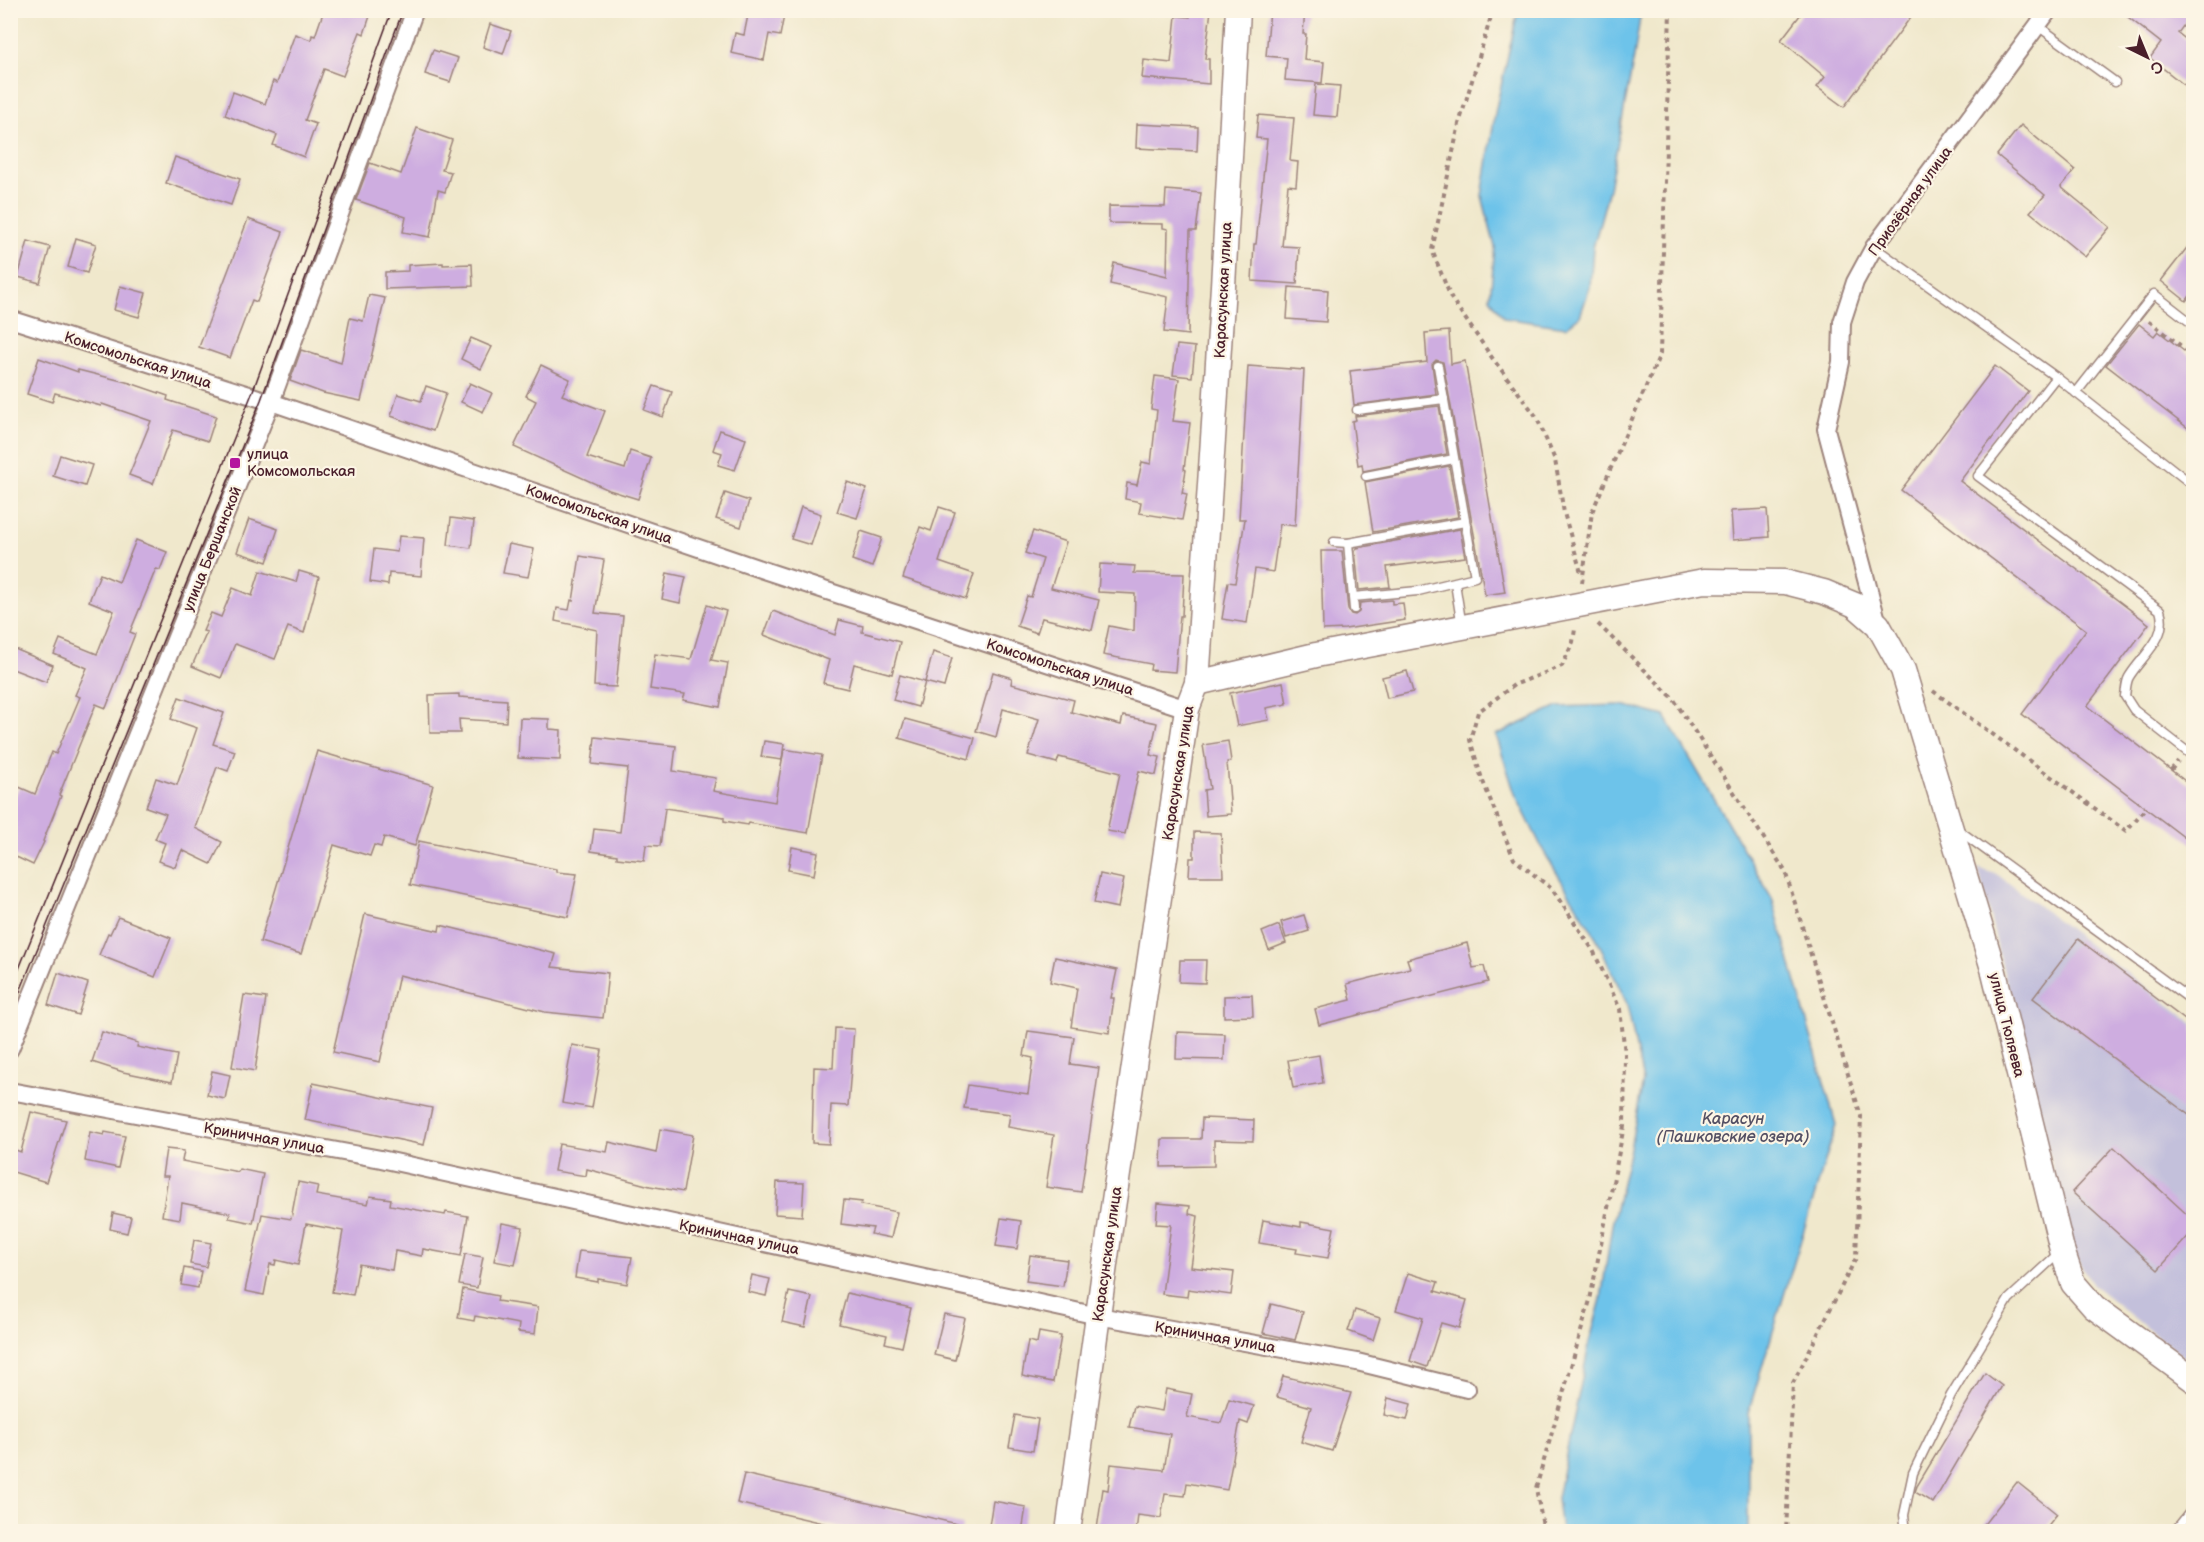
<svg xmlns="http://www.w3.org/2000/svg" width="2204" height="1542" font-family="'Balsamiq Sans',sans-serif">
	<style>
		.industrial { fill: #c3c0db }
		.water { fill: #6dc3ea; stroke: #5c718a; stroke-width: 1.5 }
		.building { fill: #ceade0 }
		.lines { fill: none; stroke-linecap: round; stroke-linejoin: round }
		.lane-casing { stroke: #9d847c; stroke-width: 11 }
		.street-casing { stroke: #9d847c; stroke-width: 20 }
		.secondary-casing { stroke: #9d847c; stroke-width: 27 }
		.path { stroke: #9d847c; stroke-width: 4; stroke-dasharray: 4.5 4.5; stroke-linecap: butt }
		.lane { stroke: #fff; stroke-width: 8 }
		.street { stroke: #fff; stroke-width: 16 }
		.secondary { stroke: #fff; stroke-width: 24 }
		.tram { stroke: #4a1f2b; stroke-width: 1.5 }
		.poi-dot { fill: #b5179e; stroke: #fcf5e5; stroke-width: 2 }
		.labels { text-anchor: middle; stroke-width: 4.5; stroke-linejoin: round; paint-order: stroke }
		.street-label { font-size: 15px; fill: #4a1f2b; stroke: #fcf5e5 }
		.poi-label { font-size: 15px; fill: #4a1f2b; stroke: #fcf5e5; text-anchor: start }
		.water-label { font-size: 16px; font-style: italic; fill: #545064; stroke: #fcf5e5 }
	</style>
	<rect width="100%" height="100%" fill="#fcf5e5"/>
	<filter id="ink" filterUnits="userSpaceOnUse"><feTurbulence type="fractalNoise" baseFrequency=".0167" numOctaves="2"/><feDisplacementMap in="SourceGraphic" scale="12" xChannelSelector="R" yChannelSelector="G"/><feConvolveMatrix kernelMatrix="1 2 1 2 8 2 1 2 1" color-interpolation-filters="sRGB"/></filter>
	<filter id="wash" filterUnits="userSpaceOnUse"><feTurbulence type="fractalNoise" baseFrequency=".008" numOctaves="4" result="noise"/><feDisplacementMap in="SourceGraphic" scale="24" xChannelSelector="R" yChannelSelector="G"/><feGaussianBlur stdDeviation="1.35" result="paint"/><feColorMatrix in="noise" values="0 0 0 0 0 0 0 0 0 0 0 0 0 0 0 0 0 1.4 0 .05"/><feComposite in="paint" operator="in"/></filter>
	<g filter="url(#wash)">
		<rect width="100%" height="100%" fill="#f0e8cc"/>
		<polygon class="industrial" points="1978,868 1998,875 2193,1023 2193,1365 2093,1285 2074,1254"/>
		<g class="water">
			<polygon points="1518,11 1641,11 1634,57 1609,189 1593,248 1590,287 1580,316 1566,327 1504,318 1490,298 1495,247 1482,196 1496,108"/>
			<polygon points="1622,705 1665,716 1772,898 1836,1125 1748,1413 1748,1531 1561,1531 1557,1498 1590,1340 1601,1299 1612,1225 1630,1149 1643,1081 1627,1004 1597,939 1544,852 1515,794 1496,735 1556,707"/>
		</g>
		<g id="blocks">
			<g class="building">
				<polygon points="324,10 372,10 364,34 360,32 343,76 324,69 305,120 316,124 304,157 273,145 277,135 225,115 233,92 265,104 273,81 277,83 295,34 311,40 312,35 315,36"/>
				<polygon points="749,10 785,10 780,36 769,34 764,60 731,53 735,33 744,35"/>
				<polygon points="1190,10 1211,10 1205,59 1209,59 1209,84 1142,78 1144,60 1171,63 1176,16 1190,17"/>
				<polygon points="1270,10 1305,10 1303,34 1306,34 1304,60 1324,62 1322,83 1285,80 1287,58 1266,56"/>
				<polygon points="1804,10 1916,10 1844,107 1817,87 1825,77 1781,40"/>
				<polygon points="2119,10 2179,10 2189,18 2178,33 2193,45 2193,92 2150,58 2161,43"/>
				<polygon points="490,24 511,31 503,54 483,47"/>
				<polygon points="433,50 458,58 450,82 425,74"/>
				<polygon points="1316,84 1340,86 1337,117 1313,115"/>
				<polygon points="1258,115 1294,118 1290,161 1298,162 1296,186 1288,185 1282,246 1299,247 1297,284 1252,281 1254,244 1256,244 1267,139 1256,138"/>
				<polygon points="1137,124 1198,127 1197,151 1136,148"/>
				<polygon points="2021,125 2075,170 2061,187 2110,227 2085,257 2030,212 2045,195 1997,155"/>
				<polygon points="417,128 452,140 442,170 451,172 445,192 438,190 430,237 403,232 406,217 356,200 370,163 401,174"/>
				<polygon points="175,157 240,179 231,205 166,183"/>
				<polygon points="1166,190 1201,193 1196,231 1190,231 1188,335 1164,332 1168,297 1110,284 1114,263 1167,276 1168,229 1163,228 1163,224 1109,223 1109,206 1165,207"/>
				<polygon points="248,219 283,232 257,302 252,300 230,358 199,347"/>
				<polygon points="76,238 96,244 87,273 68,267"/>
				<polygon points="2193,240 2193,292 2186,301 2161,281"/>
				<polygon points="28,241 50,247 40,283 18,277"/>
				<polygon points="443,263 443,265 472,264 473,286 385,289 385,272 408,271 408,265"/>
				<polygon points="120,286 146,293 139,317 114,310"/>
				<polygon points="1289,287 1328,290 1326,322 1287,319"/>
				<polygon points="369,295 385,298 361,401 323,393 290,381 301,350 341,363 350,318 363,321"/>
				<polygon points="2139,324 2154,336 2158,331 2193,358 2193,432 2106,365"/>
				<polygon points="1449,331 1451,364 1465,361 1505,592 1485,595 1443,362 1436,360 1432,364 1436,394 1354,405 1350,371 1427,362 1425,333"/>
				<polygon points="471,338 492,347 481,369 461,359"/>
				<polygon points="1177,345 1195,347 1192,377 1173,375"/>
				<polygon points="39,358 78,372 78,370 130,383 168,396 167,400 216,416 208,441 173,430 153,484 129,475 151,421 102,404 101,406 55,393 52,402 27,394"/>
				<polygon points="541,365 570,379 562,395 605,411 587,457 625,469 630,451 651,458 638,499 609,490 514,447 536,401 526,396"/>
				<polygon points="1248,366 1304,370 1295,526 1280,524 1273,572 1255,569 1247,623 1222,619 1228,582 1235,583 1245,519 1239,519"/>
				<polygon points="1995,366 2028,391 1960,481 2149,624 2087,706 2193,787 2193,844 2022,714 2086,630 1901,490"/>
				<polygon points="1155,376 1179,379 1173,421 1190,423 1184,469 1186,470 1182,493 1187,494 1182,520 1139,513 1141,502 1125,499 1127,483 1137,485 1142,462 1151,464 1157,410 1151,409"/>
				<polygon points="470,383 492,393 483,412 461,402"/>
				<polygon points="426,386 446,393 433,431 391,416 398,394 421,401"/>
				<polygon points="654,386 672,392 663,417 644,410"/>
				<polygon points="1439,406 1447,454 1363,471 1362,464 1358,465 1352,421 1356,420 1355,416"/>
				<polygon points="720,430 746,439 735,470 718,465 722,453 713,450"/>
				<polygon points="60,455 92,465 85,486 53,476"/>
				<polygon points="1449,466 1458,517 1373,532 1365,482"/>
				<polygon points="847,482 867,489 857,518 837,512"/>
				<polygon points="725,493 749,501 741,527 716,519"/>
				<polygon points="801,507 821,514 811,545 791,539"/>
				<polygon points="939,507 955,512 939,562 974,574 966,599 903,578 920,527 931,531"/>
				<polygon points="1767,509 1769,537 1733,540 1731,511"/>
				<polygon points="451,518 474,521 471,548 448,545"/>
				<polygon points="249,519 278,529 267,562 237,552"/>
				<polygon points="1460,529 1465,557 1387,567 1390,587 1359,590 1355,550 1357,548"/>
				<polygon points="861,531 882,538 872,567 852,560"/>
				<polygon points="1033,531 1066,542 1051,588 1099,600 1092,630 1042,618 1037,633 1017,626 1027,596 1031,597 1043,559 1025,553"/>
				<polygon points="399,536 424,538 421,576 389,573 388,585 370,582 374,549 397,552"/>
				<polygon points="136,540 167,552 160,570 156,569 130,632 135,634 106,708 96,704 59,795 61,796 43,841 44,842 33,865 10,854 10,807 19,787 35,794 52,752 56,754 80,697 75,695 87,668 54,654 60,639 97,654 114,611 89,601 100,574 119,582"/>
				<polygon points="509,544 534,549 528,577 503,573"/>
				<polygon points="1321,551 1342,551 1348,610 1351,614 1355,615 1359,612 1360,603 1392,600 1392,604 1403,603 1405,620 1345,629 1323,630"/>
				<polygon points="580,556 604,560 595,613 623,616 616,687 594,686 597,630 555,621 557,608 569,610 571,600 573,601"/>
				<polygon points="1100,564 1135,566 1134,573 1184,574 1182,616 1180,616 1175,672 1150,670 1151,664 1103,655 1109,626 1134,631 1135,594 1098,592"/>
				<polygon points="260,571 296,582 299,571 319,577 304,633 288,627 275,659 235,644 221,678 192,666 207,632 203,631 211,613 221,617 233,588 252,596"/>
				<polygon points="667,573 686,577 680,603 662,599"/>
				<polygon points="707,605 726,611 711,660 728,663 720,707 683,700 685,694 650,689 655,654 691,659"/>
				<polygon points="773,611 835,635 839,620 863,626 862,632 900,642 892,674 854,664 848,689 823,683 829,660 764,635"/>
				<polygon points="10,647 53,665 46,682 10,668"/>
				<polygon points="933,652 952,658 944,687 925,682"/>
				<polygon points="1407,671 1413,692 1387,698 1382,677"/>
				<polygon points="993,672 1012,678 1011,684 1074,700 1071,712 1121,725 1123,716 1157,723 1150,755 1160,757 1156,775 1139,771 1125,834 1107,831 1120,773 1059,757 1057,763 1028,755 1039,719 1003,709 996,737 976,731"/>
				<polygon points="900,675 925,682 918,707 893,700"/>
				<polygon points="1283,682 1287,704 1266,708 1269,720 1237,726 1230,693"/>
				<polygon points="459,694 459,697 507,700 506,722 459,719 460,733 430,733 429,695"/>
				<polygon points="179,697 224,713 213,744 235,751 228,771 217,767 195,828 222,842 211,864 182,850 175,867 158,861 165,843 155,839 166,814 146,807 156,778 177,785 197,728 171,719"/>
				<polygon points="520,718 549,719 549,729 561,730 560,760 518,758"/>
				<polygon points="905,719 975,738 969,759 899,738"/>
				<polygon points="595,737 676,746 673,771 716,778 713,791 775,802 784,749 822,755 808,833 749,823 748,825 724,821 724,817 665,808 660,846 646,845 644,861 617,858 617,855 591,851 594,829 620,832 628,768 592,764"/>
				<polygon points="764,741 784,744 782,760 761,757"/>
				<polygon points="1228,741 1231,761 1227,762 1231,814 1206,816 1204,790 1210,789 1203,745"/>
				<polygon points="317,751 433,785 415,846 384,837 381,847 374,845 370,856 334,845 301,954 260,942"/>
				<polygon points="1194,832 1221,833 1223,876 1189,876 1190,858 1194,858"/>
				<polygon points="419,841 556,869 556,872 577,874 568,917 410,885"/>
				<polygon points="792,847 818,852 814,875 788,870"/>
				<polygon points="1100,874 1124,879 1118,908 1094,903"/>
				<polygon points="365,914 439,931 440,925 556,954 552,967 608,973 603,1018 545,1012 399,975 380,1062 333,1052"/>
				<polygon points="1304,915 1309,931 1286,938 1281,922"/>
				<polygon points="118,917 171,938 155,977 99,955 108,933 110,934"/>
				<polygon points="1279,925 1286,943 1269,950 1262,932"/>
				<polygon points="2078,939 2193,1026 2193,1118 2033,998"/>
				<polygon points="1467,943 1473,968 1484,966 1488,982 1319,1025 1315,1009 1351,1000 1347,984 1410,968 1407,959"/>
				<polygon points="1055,957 1117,970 1111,998 1114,998 1109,1033 1071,1027 1077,988 1050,982"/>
				<polygon points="1180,960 1206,960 1205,983 1179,982"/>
				<polygon points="58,973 88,983 78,1015 48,1005"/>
				<polygon points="244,995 266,998 255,1071 232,1067"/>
				<polygon points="1252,995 1253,1016 1224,1017 1224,996"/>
				<polygon points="835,1028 854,1029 848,1106 831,1105 829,1144 812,1143 814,1067 833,1068"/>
				<polygon points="1028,1031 1074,1037 1070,1064 1099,1068 1081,1192 1046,1187 1054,1135 1008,1127 1010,1114 964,1108 968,1085 1028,1094 1033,1058 1024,1056"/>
				<polygon points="102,1032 138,1043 137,1047 177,1055 172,1082 123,1072 92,1062"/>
				<polygon points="1177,1032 1225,1034 1224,1060 1176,1059"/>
				<polygon points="572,1045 602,1050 592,1108 562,1103"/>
				<polygon points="1319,1055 1323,1083 1293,1088 1288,1060"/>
				<polygon points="212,1071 230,1075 225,1099 207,1095"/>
				<polygon points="313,1083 432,1108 424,1145 305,1120"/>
				<polygon points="31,1112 66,1120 46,1182 10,1171 10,1148 21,1152"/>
				<polygon points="1202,1118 1254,1120 1253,1141 1214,1140 1214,1166 1161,1167 1162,1139 1201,1139"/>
				<polygon points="660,1129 693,1135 683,1192 650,1186 587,1169 586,1176 554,1171 559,1144 607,1152 609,1142 656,1153"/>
				<polygon points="90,1132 104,1135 105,1132 125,1136 118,1168 85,1161"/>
				<polygon points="2114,1147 2193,1220 2193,1231 2158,1270 2072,1192"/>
				<polygon points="166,1149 184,1151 182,1161 238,1172 239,1169 263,1174 253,1223 229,1218 230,1213 182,1203 180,1219 162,1216 168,1176 162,1176"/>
				<polygon points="298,1182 318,1186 316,1195 368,1204 370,1196 391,1199 390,1205 445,1215 446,1212 468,1216 461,1256 423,1249 422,1256 395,1251 392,1270 359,1264 353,1295 332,1292 343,1231 306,1224 298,1265 276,1260 275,1265 270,1264 264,1295 245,1291 262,1214 291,1219"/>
				<polygon points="777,1182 804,1183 802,1216 775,1214"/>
				<polygon points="844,1200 862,1202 861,1205 897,1212 891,1238 871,1234 873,1228 841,1224"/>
				<polygon points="1158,1203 1190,1206 1189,1214 1198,1216 1191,1267 1234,1272 1231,1295 1188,1289 1187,1297 1162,1294 1171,1225 1156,1224"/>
				<polygon points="113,1213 131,1217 127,1233 110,1229"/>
				<polygon points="1001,1218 1021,1221 1017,1249 996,1246"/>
				<polygon points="1263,1220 1301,1227 1301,1222 1334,1228 1328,1258 1296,1253 1297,1249 1259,1243"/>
				<polygon points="502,1223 523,1227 515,1265 494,1261"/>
				<polygon points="194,1240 211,1243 206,1267 190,1264"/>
				<polygon points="579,1251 632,1257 627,1284 598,1279 598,1282 575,1278"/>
				<polygon points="465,1254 483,1257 477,1288 459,1285"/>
				<polygon points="1030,1255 1067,1260 1063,1286 1026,1281"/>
				<polygon points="184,1268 201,1271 198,1288 181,1285"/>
				<polygon points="1408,1273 1438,1282 1435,1291 1467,1300 1459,1328 1441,1323 1427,1367 1410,1361 1423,1318 1396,1310"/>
				<polygon points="752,1275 770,1279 766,1296 748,1292"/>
				<polygon points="463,1289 498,1296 497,1301 538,1307 535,1334 518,1332 519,1324 475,1316 474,1321 458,1318"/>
				<polygon points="789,1292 812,1297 805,1327 782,1322"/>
				<polygon points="847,1293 911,1308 902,1347 885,1343 887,1335 839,1324"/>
				<polygon points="1271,1304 1303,1312 1295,1340 1263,1333"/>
				<polygon points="1355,1310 1380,1318 1373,1340 1348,1331"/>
				<polygon points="944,1314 965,1318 955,1360 934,1355"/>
				<polygon points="1039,1332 1061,1336 1053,1382 1022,1376 1028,1341 1037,1343"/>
				<polygon points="1985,1373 2002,1386 1933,1503 1915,1492 1917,1486"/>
				<polygon points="1283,1376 1351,1393 1332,1451 1301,1442 1311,1407 1277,1397"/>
				<polygon points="1166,1389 1192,1394 1187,1417 1221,1423 1229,1399 1254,1406 1248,1424 1240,1421 1227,1490 1187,1483 1185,1496 1165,1494 1161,1518 1138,1515 1136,1532 1097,1529 1103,1489 1108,1490 1111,1464 1164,1470 1170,1434 1129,1427 1134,1406 1162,1411"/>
				<polygon points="1388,1398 1411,1404 1407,1420 1384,1415"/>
				<polygon points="1015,1415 1038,1419 1033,1451 1009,1447"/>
				<polygon points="744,1474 962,1525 961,1532 861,1532 737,1503"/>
				<polygon points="2017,1482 2057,1514 2043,1532 1978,1532"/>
				<polygon points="993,1501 1026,1507 1022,1532 988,1532"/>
			</g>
		</g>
	</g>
	<g filter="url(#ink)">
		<use href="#blocks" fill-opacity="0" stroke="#9d847c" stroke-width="1.5"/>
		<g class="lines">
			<g class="lane-casing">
				<g id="lane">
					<polyline points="2038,26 2115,82"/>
					<polyline points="1874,247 2056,377 2194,486"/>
					<path d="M2056 377 1978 476 2160 610C2169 638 2142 655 2129 677 2126 682 2126 690 2125 696L2134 710 2194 757"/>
					<polyline points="2076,393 2154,294 2194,325"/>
					<polyline points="1357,410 1444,399"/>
					<polyline points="1366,476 1454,459"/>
					<polyline points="1334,542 1348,543 1465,522"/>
					<polyline points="1348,543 1354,609"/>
					<polyline points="1455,583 1462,627"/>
					<polyline points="1353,597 1418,591 1475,577 1438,366"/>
					<polyline points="1957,829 2194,1002"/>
					<polyline points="1906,1532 1904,1515 1913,1473 1951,1395 2009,1299 2059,1253"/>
					<polyline points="2174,1532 2194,1507"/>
				</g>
			</g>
			<g class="street-casing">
				<g id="street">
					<polyline points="10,319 271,402 763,570 1187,709"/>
					<polyline points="1878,624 1826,429 1841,362 1842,322 1855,282 1874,247 2049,10"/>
					<polyline points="10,1049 271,402 415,10"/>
					<polyline points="10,1091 381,1159 1098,1316 1357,1362 1467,1389"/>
				</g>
			</g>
			<g class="secondary-casing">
				<g id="secondary">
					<polyline points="1197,683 1316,655 1704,581 1785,582 1824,592 1855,605 1878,625 1903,670 1994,972 2062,1250 2073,1283 2094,1307 2194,1380"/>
					<polyline points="1068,1532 1112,1214 1187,709 1197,683 1223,286 1238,10"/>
				</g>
			</g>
			<g class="path">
				<polyline points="1493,10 1459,124 1432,250 1451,298 1493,359 1536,416 1555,460 1564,513 1582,576"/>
				<polyline points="2149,321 2194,356"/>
				<polyline points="1582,583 1592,512 1660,354 1670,10"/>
				<polyline points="1598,624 1673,698 1785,871 1861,1116 1856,1258 1793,1383 1786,1532"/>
				<polyline points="1933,691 2126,831 2146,808"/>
				<polyline points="2171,770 2178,761"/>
				<polyline points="1544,1532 1536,1488 1590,1300 1624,1126 1625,1054 1620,1009 1593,950 1552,889 1514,859 1482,779 1470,740 1478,712 1514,685 1562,666 1573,642 1575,629"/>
			</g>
			<use href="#lane" class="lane"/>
			<use href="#street" class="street"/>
			<use href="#secondary" class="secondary"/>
			<g class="tram">
				<polyline points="10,991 251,396 392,10"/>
				<polyline points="10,1016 261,400 403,10"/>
			</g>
		</g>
	</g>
	<rect class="poi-dot" x="229" y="457" width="12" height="12" rx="3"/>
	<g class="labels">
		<g class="street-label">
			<text transform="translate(1910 201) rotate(-54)" y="5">Приозёрная улица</text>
			<text transform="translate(1223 290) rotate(-87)" y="5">Карасунская улица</text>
			<text transform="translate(138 360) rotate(18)" y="5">Комсомольская улица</text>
			<text transform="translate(599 514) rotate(19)" y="5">Комсомольская улица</text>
			<text transform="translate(212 549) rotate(-68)" y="5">улица Бершанской</text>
			<text transform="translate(1060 667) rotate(18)" y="5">Комсомольская улица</text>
			<text transform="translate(1178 773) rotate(-81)" y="5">Карасунская улица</text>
			<text transform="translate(2007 1025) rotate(76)" y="5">улица Тюляева</text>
			<text transform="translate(264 1138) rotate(10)" y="5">Криничная улица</text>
			<text transform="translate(739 1237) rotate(12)" y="5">Криничная улица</text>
			<text transform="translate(1107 1254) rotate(-82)" y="5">Карасунская улица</text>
			<text transform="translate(1215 1337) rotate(10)" y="5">Криничная улица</text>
		</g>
		<g class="poi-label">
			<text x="247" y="459">улица<tspan x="247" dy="17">Комсомольская</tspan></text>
		</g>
		<g class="water-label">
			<text x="1733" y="1124">Карасун<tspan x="1733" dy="18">(Пашковские озера)</tspan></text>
		</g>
	</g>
	<rect width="2204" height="1542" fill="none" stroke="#fcf5e5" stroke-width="36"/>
	<g transform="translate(2147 57) rotate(137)" stroke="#fcf5e5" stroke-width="4.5" paint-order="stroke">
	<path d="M0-4.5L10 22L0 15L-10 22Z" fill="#4a1f2b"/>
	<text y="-9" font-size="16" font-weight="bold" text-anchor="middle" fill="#4a1f2b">С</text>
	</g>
</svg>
